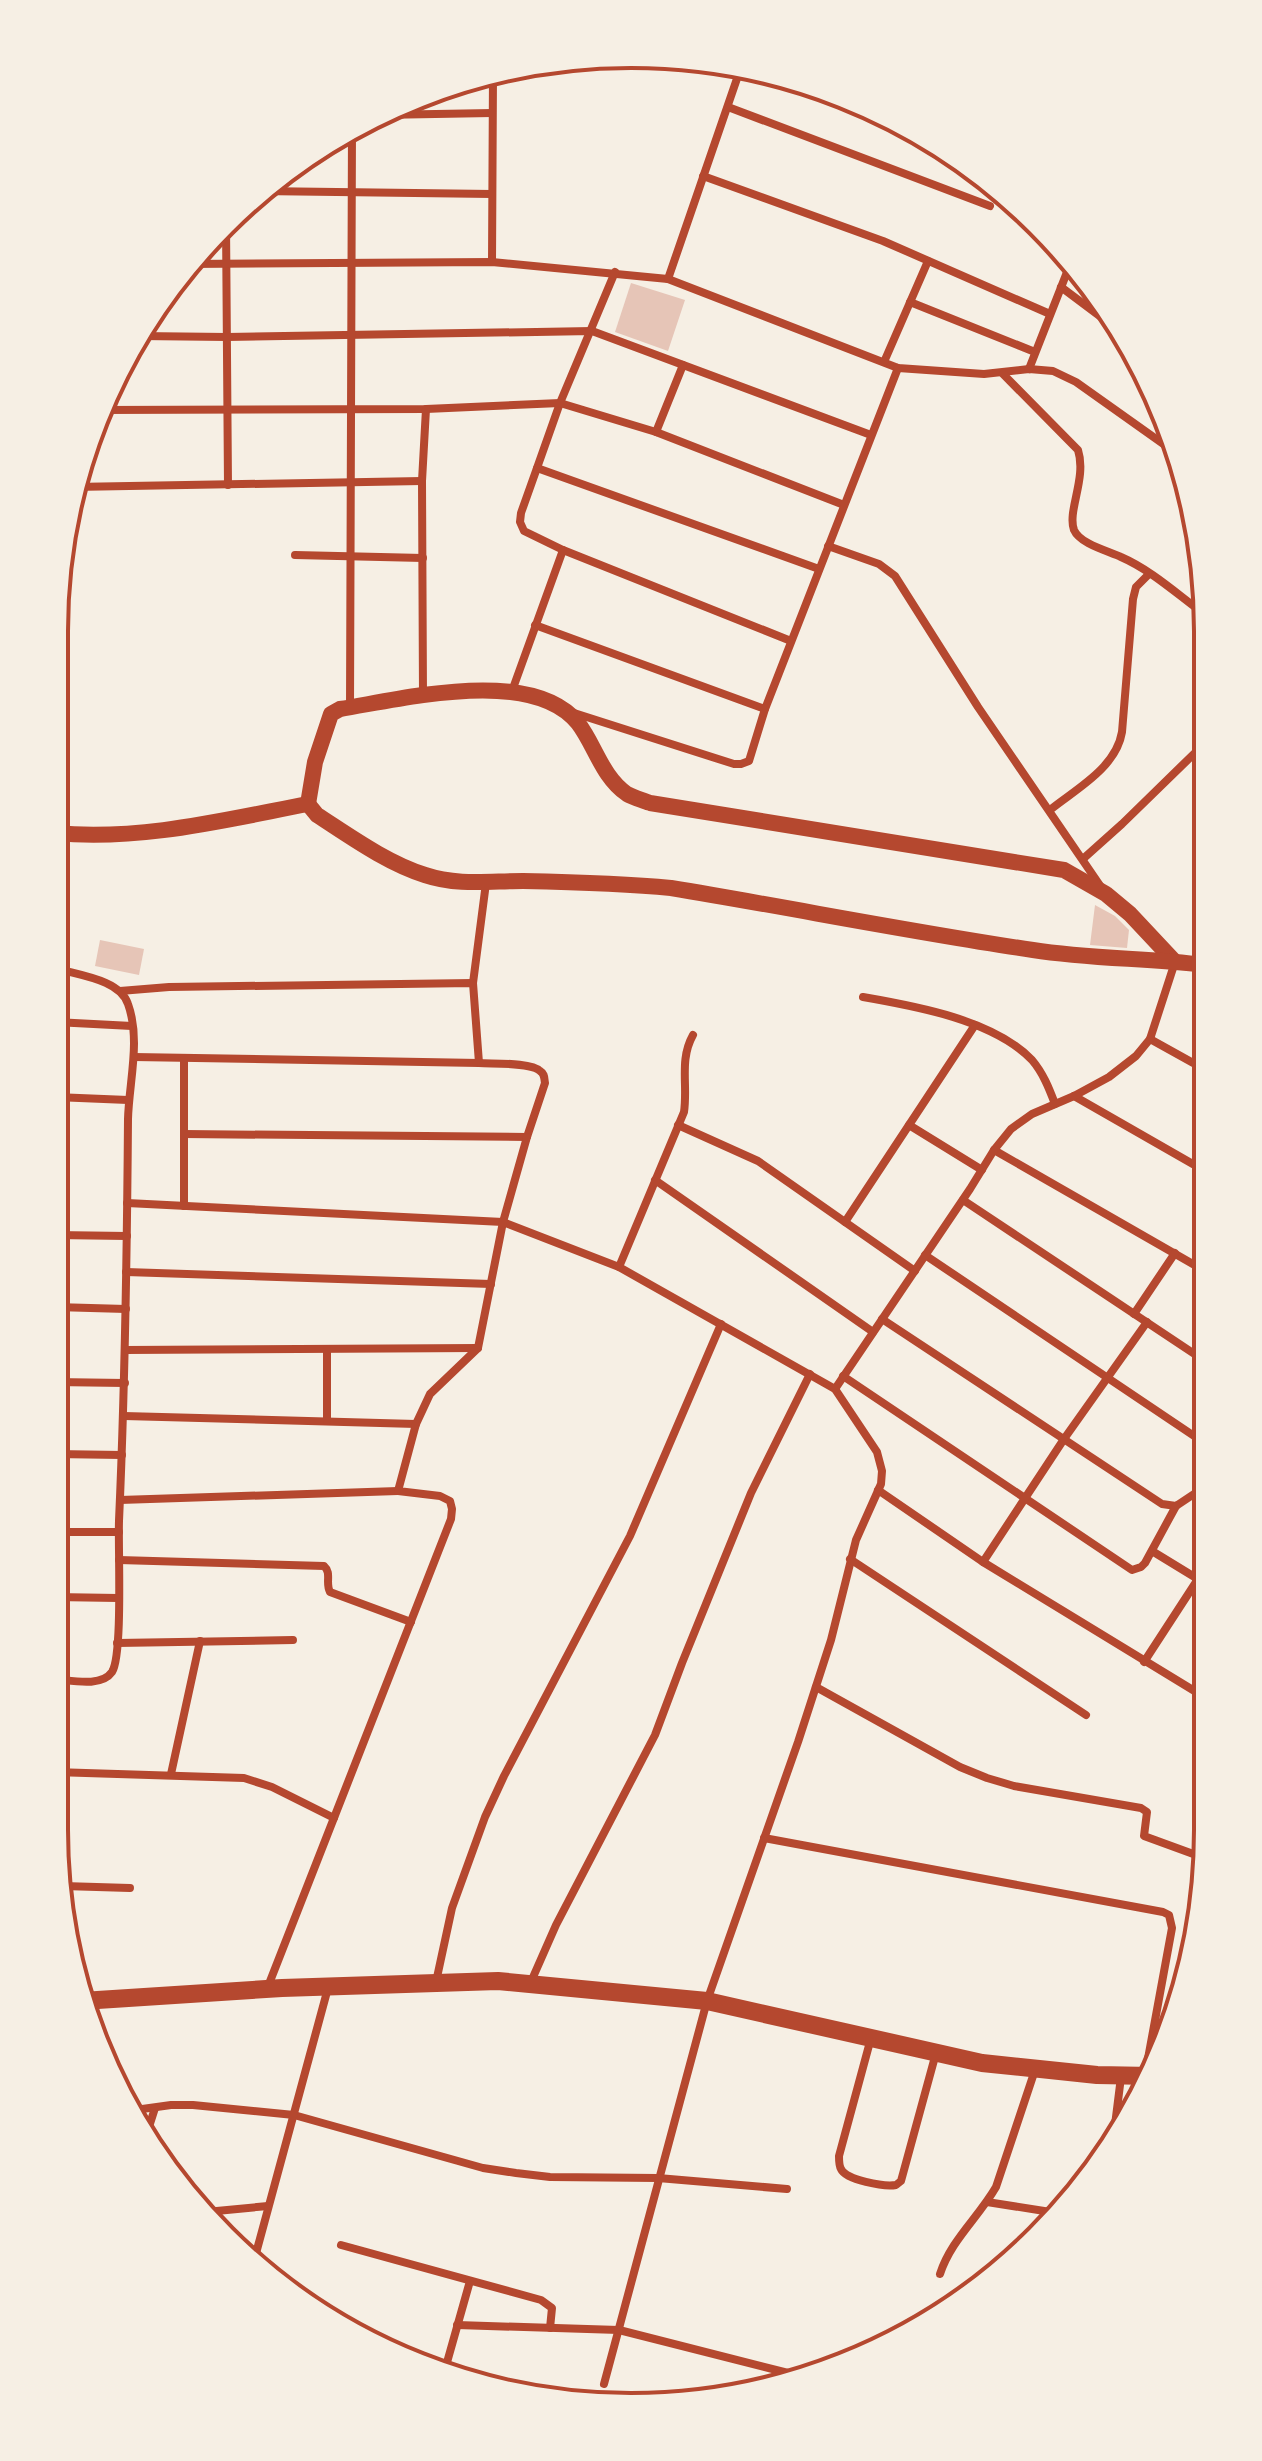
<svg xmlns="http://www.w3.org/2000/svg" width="1262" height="2461" font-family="Lato,sans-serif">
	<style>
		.building { fill: #e6c5b7 }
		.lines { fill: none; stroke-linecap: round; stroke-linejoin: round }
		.minor { stroke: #b5482f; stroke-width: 8 }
		.secondary { stroke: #b5482f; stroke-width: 16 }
		.primary { stroke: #b5482f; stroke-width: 18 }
		.rim { fill: none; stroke: #b5482f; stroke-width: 4 }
	</style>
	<rect width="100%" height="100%" fill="#f6efe4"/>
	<g class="building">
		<polygon points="631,283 685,300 668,351 615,332"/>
		<polygon points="1095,905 1115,916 1129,930 1127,948 1090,945"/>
		<polygon points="100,940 144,949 139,975 95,966"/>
	</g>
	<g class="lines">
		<g class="minor">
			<polyline points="728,107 990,206"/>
			<polyline points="379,115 492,113"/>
			<polyline points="703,176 883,241 1050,314"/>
			<polyline points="259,191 492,194"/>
			<polyline points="226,223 228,485"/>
			<polyline points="492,262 493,74"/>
			<polyline points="188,264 492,262 668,279 898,368 984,374 1029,369 1053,371 1076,382 1176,453"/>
			<polyline points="615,272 560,403 537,468 521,513 520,522 524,531 563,550 791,641"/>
			<polyline points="668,279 741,67"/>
			<polyline points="1061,287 1117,329"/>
			<polyline points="910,302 1035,352"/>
			<polyline points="139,336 227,337 592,331 871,435"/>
			<polyline points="884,362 928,261"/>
			<polyline points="1029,369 1071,262"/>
			<path d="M1003 374 1078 450C1087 478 1067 511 1074 530 1080 544 1108 551 1121 557 1151 570 1177 594 1203 613"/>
			<polyline points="100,410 426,409 560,403 656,432 844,505"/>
			<polyline points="656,432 683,365"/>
			<polyline points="537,468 819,569"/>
			<polyline points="73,487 422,481"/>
			<polyline points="828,546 879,564 895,576 978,707 1101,887"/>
			<polyline points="295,555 423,558"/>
			<polyline points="535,625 765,709"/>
			<polyline points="512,691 563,550"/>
			<polyline points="423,696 422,481 426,409"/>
			<polyline points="350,707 352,127"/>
			<polyline points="571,712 734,764 741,764 749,761 765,709 898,368"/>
			<path d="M1050 810C1076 789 1116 768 1122 732L1133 599 1136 587 1149 574"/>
			<polyline points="1084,858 1122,824 1204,744"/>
			<polyline points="473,983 486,883"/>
			<polyline points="120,991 169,987 473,983 479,1063"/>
			<path d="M863 997C915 1006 994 1020 1032 1060 1043 1073 1049 1088 1055 1104"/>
			<polyline points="55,1022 132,1026"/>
			<polyline points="1150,1039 1204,1069"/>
			<path d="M134 1057 479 1063C493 1064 531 1062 540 1071 545 1074 544 1078 545 1083L527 1137 184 1134"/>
			<polyline points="184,1060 184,1206"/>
			<polyline points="1074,1096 1205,1171"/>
			<polyline points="55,1097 128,1100"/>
			<polyline points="678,1125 758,1161 915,1271"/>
			<polyline points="909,1125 982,1170"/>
			<polyline points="994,1150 1205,1271"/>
			<polyline points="655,1180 873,1332"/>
			<polyline points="963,1200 1205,1361"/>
			<polyline points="127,1203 503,1222 619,1267 835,1389 877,1452 882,1471 881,1484 856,1540 831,1640 798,1742 707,2001 604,2384"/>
			<polyline points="845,1222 975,1025"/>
			<polyline points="55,1235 127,1236"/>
			<polyline points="925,1255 1206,1444"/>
			<path d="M619 1267 684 1112C688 1085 679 1060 693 1035"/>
			<polyline points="126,1272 491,1284"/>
			<polyline points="55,1307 126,1309"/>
			<polyline points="1134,1314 1175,1253"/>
			<polyline points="882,1319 1162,1504 1176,1506 1206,1486"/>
			<polyline points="125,1350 478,1348"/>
			<polyline points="843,1376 1132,1570 1141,1567 1145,1563 1176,1506"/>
			<polyline points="54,1382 125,1383"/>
			<polyline points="835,1389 970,1189 994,1150 1011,1129 1032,1114 1074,1096 1109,1077 1136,1056 1150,1039 1175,962"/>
			<polyline points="124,1416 416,1424"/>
			<polyline points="327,1421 327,1349"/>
			<polyline points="54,1454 122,1455"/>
			<polyline points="878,1490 983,1562 1206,1698"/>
			<polyline points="120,1500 398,1491"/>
			<polyline points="54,1532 119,1532"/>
			<polyline points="1152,1551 1206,1584"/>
			<polyline points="850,1559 1086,1715"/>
			<path d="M119 1560 324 1566C332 1573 325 1583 330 1592L411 1622"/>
			<polyline points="983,1562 1064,1439 1147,1322"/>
			<polyline points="54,1597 118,1598"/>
			<polyline points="117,1643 293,1640"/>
			<polyline points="1144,1662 1198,1579"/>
			<path d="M54 1679C70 1680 101 1688 112 1672 123 1655 118 1548 119 1521 125 1387 127 1253 128 1119 129 1082 141 1040 128 1004 120 979 77 975 55 968"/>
			<polyline points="816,1687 960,1767 987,1778 1014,1786 1141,1808 1147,1812 1144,1836 1207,1859"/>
			<polyline points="54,1772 244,1778 272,1787 334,1818"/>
			<polyline points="171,1774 200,1641"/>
			<polyline points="764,1838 1163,1912 1169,1915 1172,1928 1145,2075"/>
			<polyline points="63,1886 130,1888"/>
			<polyline points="436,1982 452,1908 485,1817 504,1776 630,1536 721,1324"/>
			<polyline points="530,1984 556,1925 655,1735 682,1663 751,1493 810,1374"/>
			<polyline points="267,1989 451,1519 452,1509 450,1501 440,1496 398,1491 416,1424 430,1394 478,1348 503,1222 527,1137"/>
			<polyline points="88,2021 99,2001"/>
			<path d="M871 2038 839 2156C839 2160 839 2166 841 2169 846 2180 884 2187 896 2185L901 2181 936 2053"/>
			<polyline points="135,2110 171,2105 193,2105 294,2115 483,2168 516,2173 550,2177 658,2178 787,2189"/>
			<polyline points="147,2133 155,2108"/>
			<polyline points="1114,2133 1121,2077"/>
			<polyline points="987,2202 1057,2213"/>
			<polyline points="206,2212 268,2206"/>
			<polyline points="341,2245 541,2300 552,2308 550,2328"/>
			<polyline points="255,2257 328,1988"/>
			<path d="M940 2274C951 2240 978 2218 996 2187L1035 2070"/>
			<polyline points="457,2325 619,2330 796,2375"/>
			<polyline points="444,2373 470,2281"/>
		</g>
		<g class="secondary">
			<path d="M308 804 315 762 331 714 340 709C403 699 532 666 578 723 595 745 602 777 627 794 634 798 643 800 650 803L1064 870 1106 894 1130 914 1175 962"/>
			<path d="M308 804 317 815C351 837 387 863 425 875 458 886 489 881 523 881 573 882 621 883 671 888 792 908 912 932 1033 950 1090 959 1147 958 1204 965"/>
			<path d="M55 833C141 841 224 820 308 804"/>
		</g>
		<polyline class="primary" points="82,2001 282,1988 498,1981 707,2001 982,2063 1097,2075 1152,2076"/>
	</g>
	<path d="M0 0H1262V2461H0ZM631 68H631A563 563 0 0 1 1194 631V1830A563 563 0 0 1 631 2393H631A563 563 0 0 1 68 1830V631A563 563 0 0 1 631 68Z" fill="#f6efe4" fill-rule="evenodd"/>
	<path class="rim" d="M631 68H631A563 563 0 0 1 1194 631V1830A563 563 0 0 1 631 2393H631A563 563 0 0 1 68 1830V631A563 563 0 0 1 631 68Z"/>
</svg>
